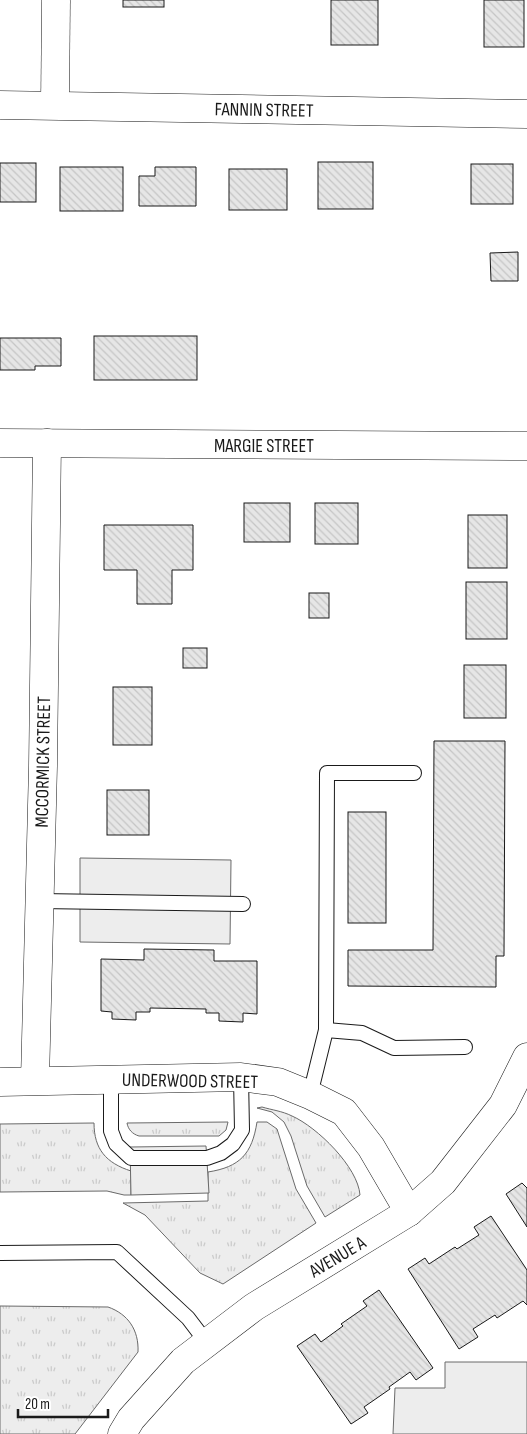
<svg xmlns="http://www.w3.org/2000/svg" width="527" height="1434" font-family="'Sofia Sans Condensed',sans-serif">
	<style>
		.grass { fill: url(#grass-tufts); stroke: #6a6a6a }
		.built { fill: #ededed; stroke: #6a6a6a }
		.building { fill: url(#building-back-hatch); stroke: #1a1a1a }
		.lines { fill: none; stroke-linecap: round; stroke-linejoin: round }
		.lane-casing { stroke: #1a1a1a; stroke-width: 16 }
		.street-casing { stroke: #1a1a1a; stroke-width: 29 }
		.secondary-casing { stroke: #1a1a1a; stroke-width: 29 }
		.lane { stroke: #fff; stroke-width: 14 }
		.street { stroke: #fff; stroke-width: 28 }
		.secondary { stroke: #fff; stroke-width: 28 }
		.labels { text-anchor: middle; stroke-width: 4; stroke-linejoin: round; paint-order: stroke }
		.street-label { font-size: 19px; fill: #1a1a1a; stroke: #fff }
	</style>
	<defs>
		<pattern id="grass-tufts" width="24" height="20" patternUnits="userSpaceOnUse" patternTransform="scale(1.25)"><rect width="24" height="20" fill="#ededed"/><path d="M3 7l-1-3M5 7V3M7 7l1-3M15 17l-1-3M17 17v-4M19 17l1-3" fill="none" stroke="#cbcbcb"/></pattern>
		<pattern id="building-back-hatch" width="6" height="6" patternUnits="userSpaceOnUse" patternTransform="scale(1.25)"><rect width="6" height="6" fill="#e6e6e6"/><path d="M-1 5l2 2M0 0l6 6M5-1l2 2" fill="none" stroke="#c5c5c5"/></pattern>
	</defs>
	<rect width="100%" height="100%" fill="#fff"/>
	<g class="grass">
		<path d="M262 1107C272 1110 282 1111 292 1116 317 1127 358 1167 360 1195L325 1217 307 1186 291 1136 284 1122 272 1112 257 1108Z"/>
		<path d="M228 1122 226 1130 219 1136H139C132 1134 128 1129 127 1123Z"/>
		<path d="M257 1122H267L277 1129 296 1189 316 1223 223 1284 200 1273 145 1215 123 1203 208 1201V1172C240 1167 252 1154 257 1122Z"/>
		<path d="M94 1123C94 1149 106 1163 131 1171V1195H124L107 1191 0 1192V1124Z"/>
		<path d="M0 1306 108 1307C128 1314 139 1330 138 1352L75 1434H0Z"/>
	</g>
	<g class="built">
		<polygon points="80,858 231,860 230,944 80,942"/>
		<polygon points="206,1146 209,1193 131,1195 130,1147"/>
		<polygon points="445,1362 527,1362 527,1434 393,1434 395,1388 445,1388"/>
	</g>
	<g class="building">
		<rect x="123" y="0" width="41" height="7"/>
		<rect x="331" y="0" width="47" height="45"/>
		<rect x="484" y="0" width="40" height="47"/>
		<rect x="318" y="162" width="55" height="47"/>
		<rect x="0" y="163" width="36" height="39"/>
		<rect x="471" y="164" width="42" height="40"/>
		<rect x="60" y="167" width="63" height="44"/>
		<polygon points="155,167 196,167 196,206 139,206 139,176 155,176"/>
		<rect x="229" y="169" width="58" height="41"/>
		<polygon points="518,252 518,281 491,281 490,253"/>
		<rect x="94" y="336" width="103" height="44"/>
		<polygon points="0,338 61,338 61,366 35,366 35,370 0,370"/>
		<rect x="244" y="503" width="46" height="39"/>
		<rect x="315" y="503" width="43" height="41"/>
		<rect x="468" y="515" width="39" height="53"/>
		<polygon points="104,525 193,525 193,570 172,570 172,604 137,604 137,570 104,570"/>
		<rect x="466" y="582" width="41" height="57"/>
		<rect x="309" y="593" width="20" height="25"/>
		<rect x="183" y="648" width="24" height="20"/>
		<rect x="464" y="665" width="42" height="53"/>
		<rect x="113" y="687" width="39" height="58"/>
		<polygon points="434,741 505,741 504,956 496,956 496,987 348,986 348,950 433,950"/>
		<rect x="107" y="790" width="42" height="45"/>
		<rect x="348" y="812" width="38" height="111"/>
		<polygon points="144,949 214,950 214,961 257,961 257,1014 243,1013 243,1022 219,1021 219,1013 206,1013 206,1009 150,1008 150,1012 136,1012 136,1020 112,1019 112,1012 101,1011 101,959 144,960"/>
		<polygon points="522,1183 527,1188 527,1227 506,1194"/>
		<polygon points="491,1216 527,1270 527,1305 523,1301 497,1318 495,1315 473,1329 478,1337 459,1349 408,1269 425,1258 429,1264 455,1247 457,1249 479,1235 474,1227"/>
		<polygon points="379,1290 433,1368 416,1380 410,1372 389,1387 390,1389 364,1407 368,1413 351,1424 297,1346 315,1334 321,1342 343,1326 341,1324 367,1306 363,1301"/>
	</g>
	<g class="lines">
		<g class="lane-casing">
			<g id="lane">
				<polyline points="40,901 243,904"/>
				<polyline points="326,1030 362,1033 394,1048 465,1047"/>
				<polyline points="111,1079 111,1131 116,1144 131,1158 207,1158 221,1153 233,1144 242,1130 241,1077"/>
				<polyline points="310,1095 326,1030 327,773 414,773"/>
				<polyline points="0,1253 117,1252 188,1318 207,1343"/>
			</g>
		</g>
		<g class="street-casing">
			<g id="street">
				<polyline points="0,105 527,114"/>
				<polyline points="55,105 56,0"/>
				<polyline points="0,443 527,446"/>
				<polyline points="35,1080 43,766 47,443"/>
				<polyline points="0,1082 241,1077 278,1082 310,1095 344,1112 371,1147 409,1212"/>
			</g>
		</g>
		<g class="secondary-casing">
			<polyline id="secondary" points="122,1434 131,1419 183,1361 254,1307 409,1212 443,1182 503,1105 527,1057"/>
		</g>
		<use href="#lane" class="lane"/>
		<use href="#street" class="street"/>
		<use href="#secondary" class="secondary"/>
	</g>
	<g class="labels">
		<g class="street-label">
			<text transform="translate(264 109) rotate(1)" y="7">FANNIN STREET</text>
			<text x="264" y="452">MARGIE STREET</text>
			<text transform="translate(42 762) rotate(-89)" y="7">MCCORMICK STREET</text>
			<text transform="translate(190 1080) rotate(1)" y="7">UNDERWOOD STREET</text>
			<text transform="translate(337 1256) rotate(-31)" y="7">AVENUE A</text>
		</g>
	</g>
	<path d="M18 1409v8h90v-8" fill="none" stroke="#1a1a1a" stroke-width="2.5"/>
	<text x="25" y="1409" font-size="15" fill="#1a1a1a" stroke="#ffffff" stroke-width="4" paint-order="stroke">20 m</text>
</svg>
